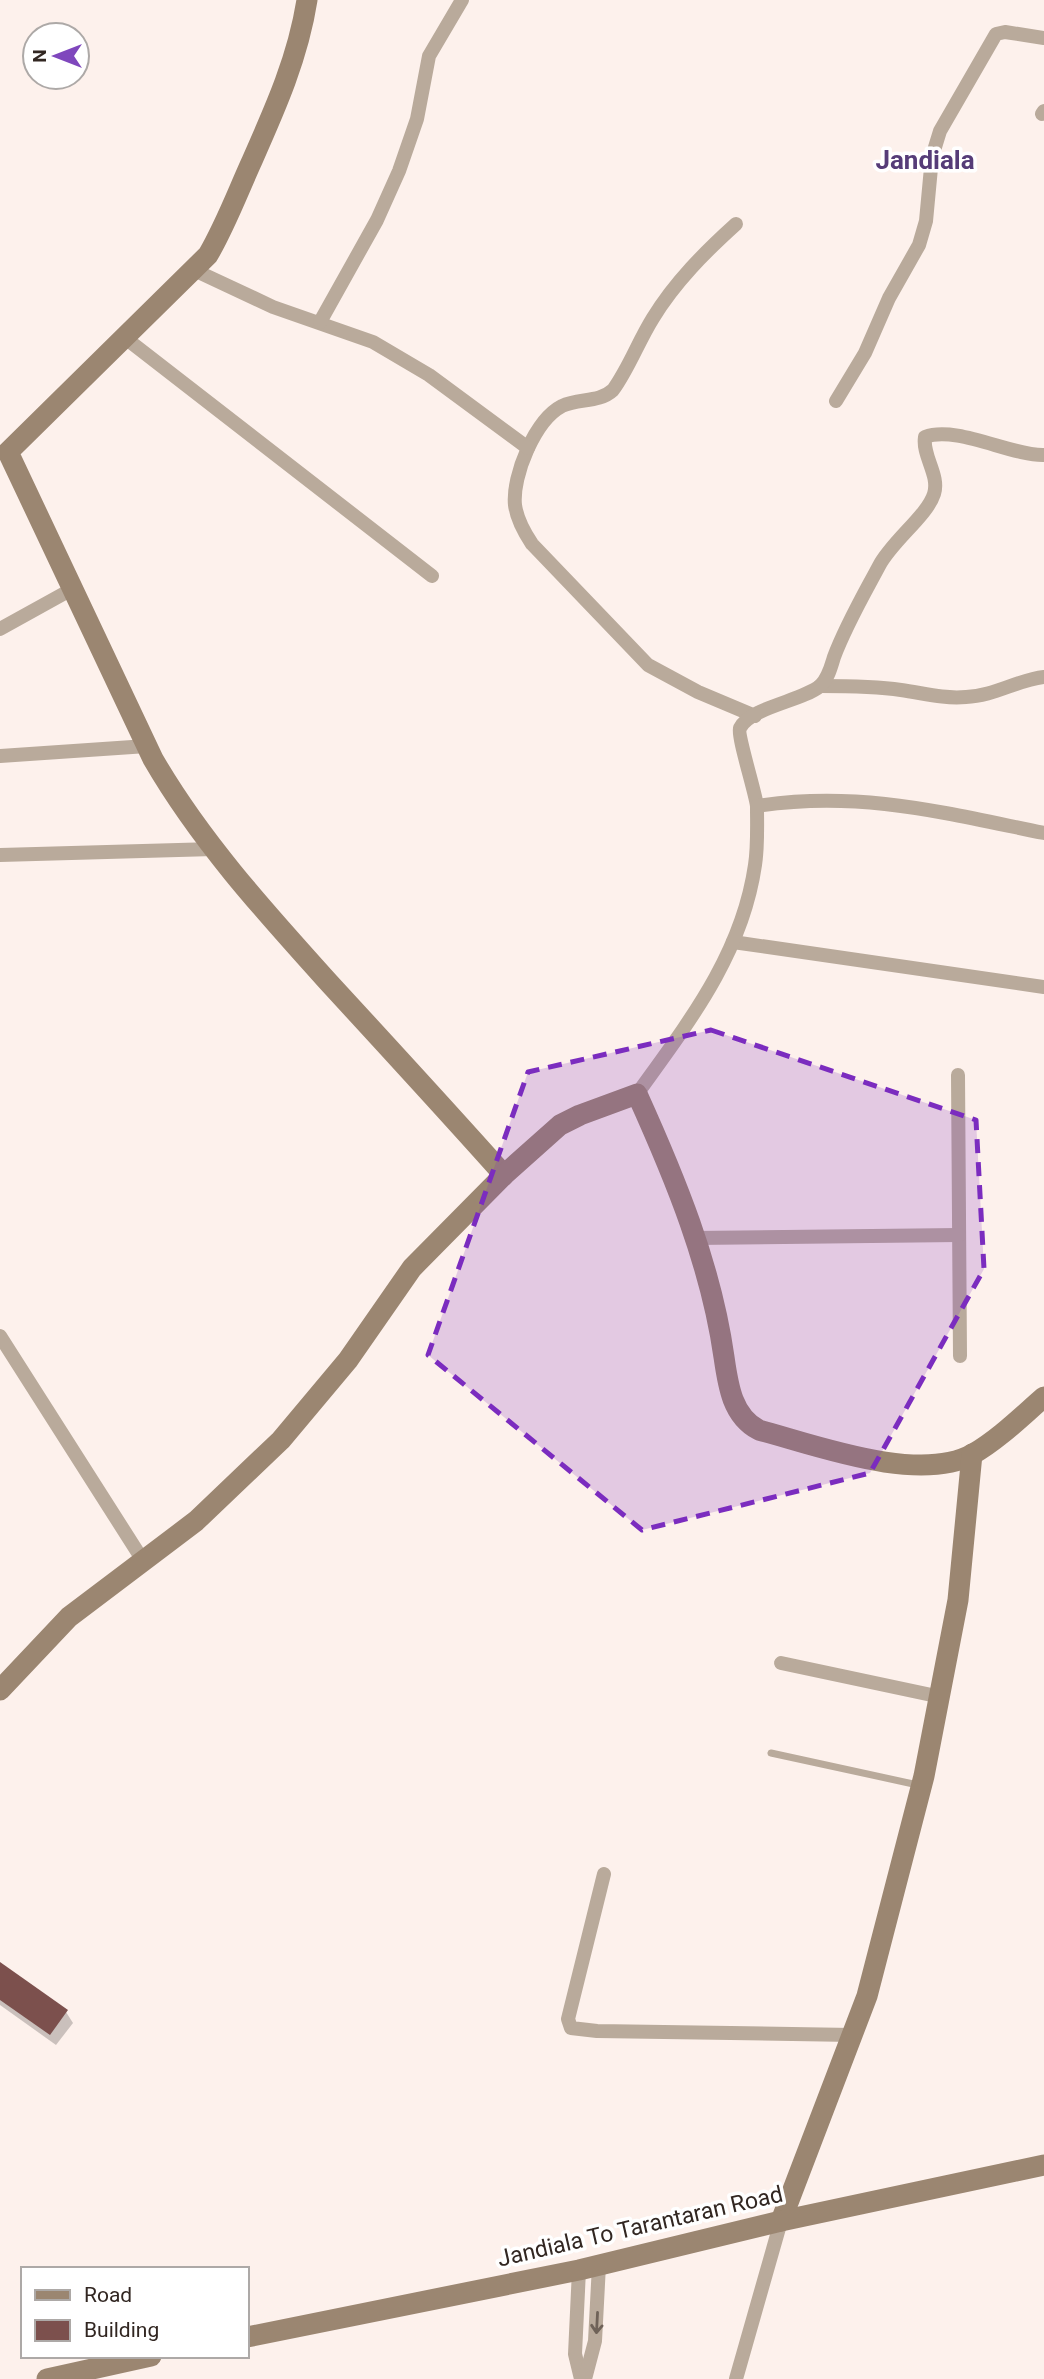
<svg xmlns="http://www.w3.org/2000/svg" width="1044" height="2379" font-family="Roboto,sans-serif">
	<style>
		.shadow { fill: #0003 }
		.building { fill: #7c504d }
		.lines { fill: none; stroke-linecap: round; stroke-linejoin: round }
		.lane { stroke: #b9aa9b; stroke-width: 7 }
		.street { stroke: #b9aa9b; stroke-width: 14 }
		.secondary { stroke: #9b8671; stroke-width: 21 }
		.oneway { stroke: #6f6258 }
		.marked { fill: #7b2cbf; fill-opacity: 0.2; stroke: #7b2cbf; stroke-width: 5; stroke-dasharray: 14 9; stroke-linejoin: round }
		.labels { text-anchor: middle; stroke-width: 7; stroke-linejoin: round; paint-order: stroke }
		.street-label { font-size: 23px; fill: #322722; stroke: #fff }
		.quarter-label { font-size: 26px; font-weight: bold; fill: #563c78; stroke: #fff }
	</style>
	<rect width="100%" height="100%" fill="#fdf1ec"/>
	<polygon class="shadow" points="0,1974 66,2012 73,2023 56,2045 0,2005"/>
	<polygon class="building" points="0,1962 68,2010 50,2035 0,2000"/>
	<g class="lines">
		<polyline class="lane" points="771,1753 918,1785"/>
		<g class="street">
			<polyline points="1042,114 1044,111"/>
			<path d="M736 224C705 252 675 282 653 318 638 342 629 368 613 390 599 403 579 398 562 406 535 420 512 476 515 505 517 520 524 532 532 544L648 665 698 692 755 716"/>
			<polyline points="194,270 273,307 373,342 429,375 528,448"/>
			<polyline points="320,322 377,220 399,171 417,119 429,56 462,0"/>
			<polyline points="124,337 432,576"/>
			<polyline points="836,401 865,353 889,298 919,245 926,221 932,157 940,131 996,34 1005,32 1044,38"/>
			<polyline points="0,629 74,588"/>
			<path d="M820 686C847 686 874 686 901 690 923 693 943 699 966 697 994 696 1017 680 1044 677"/>
			<polyline points="0,756 147,746"/>
			<path d="M757 806C755 791 737 735 740 728 751 707 802 701 820 686 828 679 831 667 834 657 846 625 863 596 879 566 892 541 927 516 934 494 940 475 922 456 925 437 956 425 1012 456 1044 455"/>
			<polyline points="0,855 214,849"/>
			<polyline points="733,942 1044,987"/>
			<polyline points="958,1075 960,1356"/>
			<path d="M637 1094C688 1023 742 955 755 865 758 846 757 825 757 806 859 790 945 813 1044 833"/>
			<polyline points="694,1238 959,1235"/>
			<polyline points="0,1336 142,1559"/>
			<polyline points="781,1663 941,1697"/>
			<polyline points="604,1874 568,2019 571,2028 597,2031 853,2035"/>
			<polyline points="579,2270 575,2354 581,2379"/>
			<polyline points="585,2379 595,2341 599,2265"/>
			<polyline points="736,2379 781,2221"/>
		</g>
		<g class="secondary">
			<path d="M307 0C298 58 275 109 251 163 237 194 225 226 208 255L8 452 153 759C201 842 267 914 331 985 389 1048 447 1111 504 1175"/>
			<path d="M0 1690 69 1617 196 1521 281 1440 348 1360 412 1268 504 1175 560 1125 580 1115 637 1094C675 1178 711 1265 724 1357 728 1385 732 1416 759 1430 815 1445 919 1484 973 1454 999 1439 1022 1416 1044 1397"/>
			<polyline points="781,2221 867,1996 924,1776 958,1600 972,1454"/>
			<polyline points="247,2337 579,2270 781,2221 1044,2165"/>
			<polyline points="47,2379 151,2356"/>
		</g>
	</g>
	<defs><path id="oneway-shaft" d="M-6 0H5M1.5-3L5.5 0L1.5 3" fill="none" stroke-width="1.6" stroke-linecap="round" stroke-linejoin="round" transform="scale(1.75)"/></defs>
	<use class="oneway" href="#oneway-shaft" transform="translate(597 2323) rotate(93)"/>
	<path class="marked" d="M711 1030 976 1120 984 1269 870 1473 642 1530 428 1355 528 1072Z"/>
	<g class="labels">
		<g class="street-label">
			<text transform="translate(640 2226) rotate(-13)" y="8">Jandiala To Tarantaran Road</text>
		</g>
		<g class="quarter-label">
			<text x="925" y="169">Jandiala</text>
		</g>
	</g>
	<rect x="21" y="2267" width="228" height="91" fill="#ffffff" stroke="#ada9a7" stroke-width="2"/>
	<rect x="35" y="2290" width="35" height="10" fill="#9b8671" stroke="#ada9a7" stroke-width="2"/>
	<text x="84" y="2302" font-size="21" fill="#322722">Road</text>
	<rect x="35" y="2320" width="35" height="21" fill="#7c504d" stroke="#ada9a7" stroke-width="2"/>
	<text x="84" y="2337" font-size="21" fill="#322722">Building</text>
	<g transform="translate(56 56) rotate(270)"><circle r="33" fill="#ffffff" stroke="#ada9a7" stroke-width="2"/>
	<path d="M0-5L12 26L0 18L-12 26Z" fill="#7f47bd"/>
	<text y="-10" font-size="19" font-weight="bold" text-anchor="middle" fill="#322722">N</text>
	</g>
</svg>
